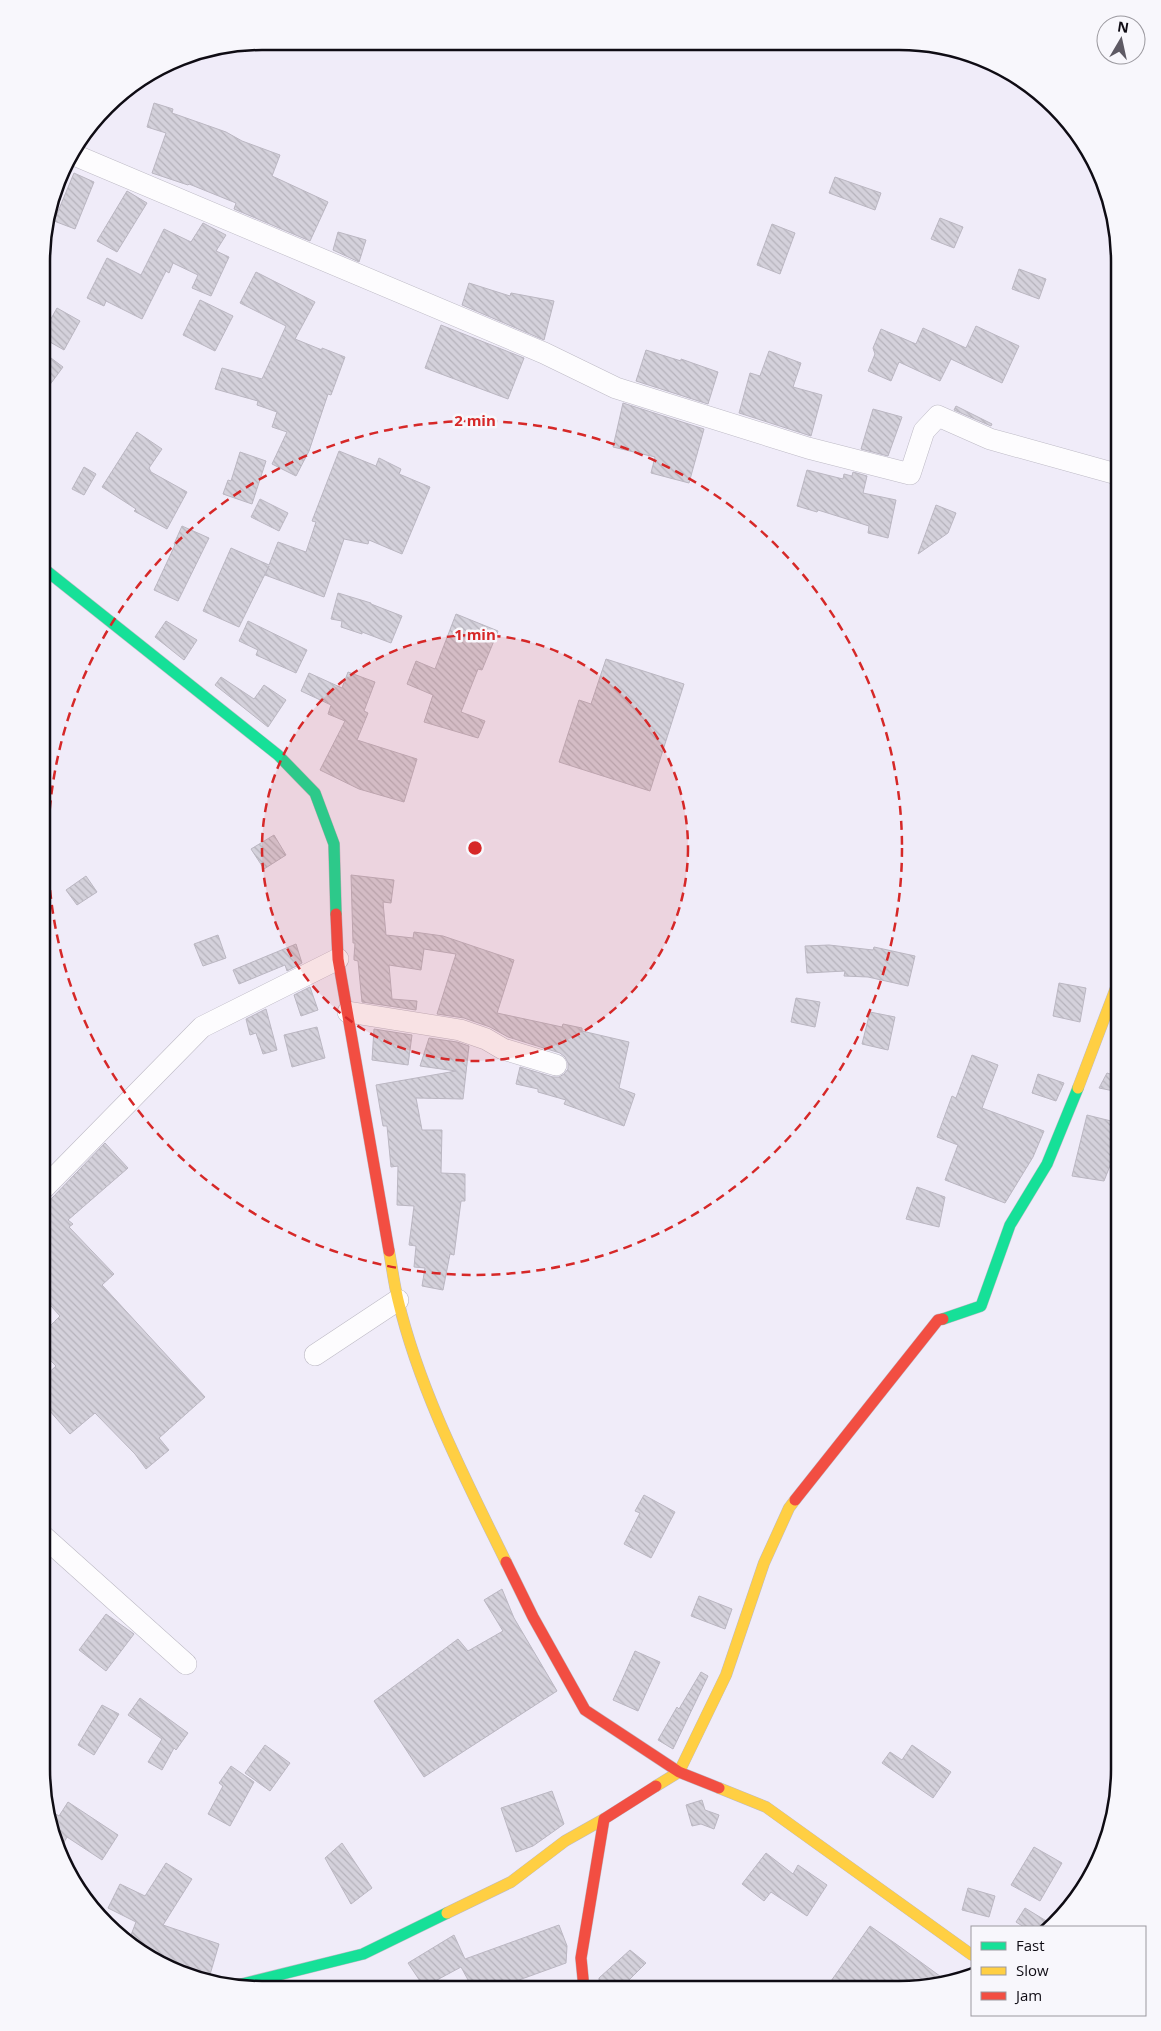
<svg xmlns="http://www.w3.org/2000/svg" width="1161" height="2031" font-family="'Open Sans',sans-serif">
	<style>
		.building { fill: url(#building-back-hatch); stroke: #bbb7c2 }
		.lines { fill: none; stroke-linecap: round; stroke-linejoin: round }
		.street-casing { stroke: #bdbac5; stroke-width: 22 }
		.fast-casing { stroke: #bdbac5; stroke-width: 12 }
		.slow-casing { stroke: #bdbac5; stroke-width: 12 }
		.jam-casing { stroke: #bdbac5; stroke-width: 12 }
		.street { stroke: #fdfcfe; stroke-width: 21 }
		.fast { stroke: #16e098; stroke-width: 11 }
		.slow { stroke: #ffcf43; stroke-width: 11 }
		.jam { stroke: #f24e42; stroke-width: 11 }
		.ring { fill: none; stroke: #d62828; stroke-width: 2.5; stroke-dasharray: 9 6 }
		.rim { fill: none; stroke: #0f0c14; stroke-width: 2.5 }
		.centre { fill: #d62828; stroke: #f8f7fc; stroke-width: 2.5 }
		.ring-label { font-size: 15px; text-anchor: middle; font-weight: bold; fill: #d62828; stroke: #f8f7fc; stroke-width: 5; stroke-linejoin: round; paint-order: stroke }
	</style>
	<defs>
		<pattern id="building-back-hatch" width="6" height="6" patternUnits="userSpaceOnUse" patternTransform="scale(1.25)"><rect width="6" height="6" fill="#d4d1db"/><path d="M-1 5l2 2M0 0l6 6M5-1l2 2" fill="none" stroke="#b5b2bb"/></pattern>
	</defs>
	<rect width="100%" height="100%" fill="#f0ecf9"/>
	<g class="building">
		<polygon points="154,103 173,109 172,113 226,132 242,141 280,155 272,176 328,202 310,241 234,209 236,203 189,184 188,185 152,173 166,133 147,127"/>
		<polygon points="74,173 94,182 75,229 54,221"/>
		<polygon points="835,177 881,193 875,210 829,193"/>
		<polygon points="127,191 147,203 117,252 97,241"/>
		<polygon points="940,218 963,227 954,248 931,239"/>
		<polygon points="203,223 226,235 216,251 229,257 211,296 192,288 198,275 173,263 169,273 166,271 142,319 106,301 104,306 87,298 107,258 141,275 164,229 191,242"/>
		<polygon points="772,224 795,233 780,274 757,265"/>
		<polygon points="338,232 366,240 359,262 333,250"/>
		<polygon points="1019,269 1046,279 1039,299 1012,289"/>
		<polygon points="256,272 315,302 295,339 322,350 322,348 345,357 331,395 328,394 309,451 296,476 272,464 287,432 272,427 277,412 257,405 258,401 215,389 222,368 262,379 286,326 240,303"/>
		<polygon points="469,283 510,296 511,293 554,301 544,340 462,305"/>
		<polygon points="200,300 233,316 215,351 183,335"/>
		<polygon points="57,308 80,321 64,350 43,338 43,333"/>
		<polygon points="441,325 524,358 508,399 425,368"/>
		<polygon points="976,326 1019,346 1002,383 951,359 940,381 899,362 891,381 868,371 875,354 873,348 881,329 916,344 923,328 966,348"/>
		<polygon points="646,350 681,361 681,359 718,372 708,404 636,381"/>
		<polygon points="769,351 801,363 793,387 822,395 811,436 739,413 750,373 760,376"/>
		<polygon points="43,352 63,367 43,394"/>
		<polygon points="623,403 704,429 689,483 651,473 655,457 613,447"/>
		<polygon points="956,406 992,424 991,426 954,410"/>
		<polygon points="873,409 902,417 888,456 861,449"/>
		<polygon points="137,432 162,449 149,468 151,472 187,492 167,529 134,511 136,509 102,487"/>
		<polygon points="339,451 376,466 379,458 401,469 399,474 430,487 402,554 369,540 368,544 344,539 324,597 265,575 269,566 239,627 203,611 231,548 269,565 278,542 306,552 316,522 312,521"/>
		<polygon points="240,452 266,461 252,504 223,494 228,480 231,481"/>
		<polygon points="84,467 96,474 84,495 72,489"/>
		<polygon points="807,470 843,479 844,474 852,476 853,472 867,476 863,493 896,500 888,538 868,533 869,526 818,510 817,512 797,506"/>
		<polygon points="260,499 288,513 279,531 251,517"/>
		<polygon points="936,505 956,513 948,533 918,554"/>
		<polygon points="182,526 209,538 178,601 154,590 175,545 174,544"/>
		<polygon points="338,593 371,603 371,604 402,616 391,643 362,632 362,634 341,627 342,621 331,619"/>
		<polygon points="456,614 498,631 482,670 478,669 461,712 485,721 478,738 424,722 433,695 407,684 416,661 435,669"/>
		<polygon points="166,621 197,640 184,660 155,637"/>
		<polygon points="248,621 307,650 296,673 256,655 258,650 239,641"/>
		<polygon points="606,659 684,684 650,791 559,762 579,700 591,704"/>
		<polygon points="348,672 375,682 364,711 368,713 357,740 417,759 404,802 359,789 320,770 345,721 328,714 331,705 301,691 309,673 342,688"/>
		<polygon points="221,677 254,699 264,685 286,700 268,727 215,685"/>
		<polygon points="274,835 286,855 264,869 251,849"/>
		<polygon points="351,875 394,880 391,903 383,902 386,935 413,938 414,932 443,936 514,960 497,1013 562,1027 563,1024 582,1028 582,1031 629,1042 619,1088 635,1094 624,1126 564,1104 566,1100 538,1092 538,1089 516,1084 520,1067 553,1077 559,1077 564,1074 568,1069 568,1063 565,1057 560,1053 508,1037 490,1027 464,1018 437,1014 456,954 424,949 421,970 389,965 392,999 417,1001 416,1010 362,1002 358,961 354,960 354,957 355,943 353,943"/>
		<polygon points="86,876 97,892 77,905 66,890"/>
		<polygon points="218,935 226,958 203,966 194,944"/>
		<polygon points="296,944 302,963 287,971 285,965 239,984 233,970"/>
		<polygon points="829,945 873,950 874,947 915,956 908,986 868,977 844,976 845,971 807,973 805,946"/>
		<polygon points="1059,983 1086,988 1080,1022 1053,1016"/>
		<polygon points="310,987 318,1010 301,1016 294,995"/>
		<polygon points="796,998 820,1002 815,1027 791,1022"/>
		<polygon points="266,1009 277,1050 263,1054 256,1033 250,1035 246,1019"/>
		<polygon points="870,1012 895,1017 888,1050 862,1044"/>
		<polygon points="317,1027 325,1058 292,1067 284,1035"/>
		<polygon points="374,1029 412,1035 408,1065 372,1060"/>
		<polygon points="429,1038 457,1042 469,1046 463,1099 416,1098 422,1130 442,1130 441,1173 465,1174 465,1201 461,1201 454,1255 450,1254 443,1290 422,1286 425,1268 414,1267 416,1246 409,1245 414,1206 397,1205 398,1166 391,1167 387,1126 383,1126 376,1085 456,1071 420,1066"/>
		<polygon points="972,1055 998,1065 982,1108 1044,1131 1033,1157 1005,1203 945,1180 958,1145 937,1137 952,1096 956,1098"/>
		<polygon points="1107,1073 1119,1077 1119,1092 1099,1088"/>
		<polygon points="1038,1074 1064,1083 1056,1101 1032,1093"/>
		<polygon points="1087,1115 1119,1123 1116,1159 1113,1158 1104,1181 1072,1176"/>
		<polygon points="105,1143 128,1168 68,1220 73,1224 69,1227 114,1274 102,1285 205,1397 159,1438 169,1450 146,1469 135,1454 95,1413 70,1434 42,1402 42,1379 56,1366 42,1352 42,1334 60,1316 42,1296 42,1256 51,1248 42,1238 42,1204 51,1199"/>
		<polygon points="917,1187 945,1197 939,1227 906,1219"/>
		<polygon points="644,1495 675,1512 651,1558 624,1544 640,1513 635,1511"/>
		<polygon points="502,1589 514,1618 557,1691 424,1777 374,1701 458,1639 468,1651 503,1631 484,1600"/>
		<polygon points="699,1596 732,1609 725,1629 691,1616"/>
		<polygon points="106,1614 134,1634 106,1671 79,1650"/>
		<polygon points="635,1651 660,1662 638,1711 613,1700"/>
		<polygon points="701,1672 708,1676 673,1749 658,1740 677,1707 679,1709"/>
		<polygon points="140,1698 188,1733 176,1750 174,1748 162,1770 148,1762 162,1739 128,1715"/>
		<polygon points="102,1705 119,1714 94,1755 78,1745"/>
		<polygon points="265,1745 290,1763 270,1791 245,1773"/>
		<polygon points="912,1745 951,1772 933,1798 882,1763 890,1752 902,1760"/>
		<polygon points="231,1766 254,1782 230,1826 208,1814 223,1786 219,1783"/>
		<polygon points="552,1791 564,1824 533,1846 516,1852 501,1808"/>
		<polygon points="702,1800 705,1810 719,1815 714,1829 701,1824 692,1826 686,1805"/>
		<polygon points="68,1802 118,1835 102,1860 67,1837 63,1844 53,1837 48,1809 59,1816"/>
		<polygon points="342,1843 372,1888 351,1904 325,1858"/>
		<polygon points="1034,1847 1062,1863 1040,1901 1011,1885"/>
		<polygon points="766,1853 793,1874 798,1865 827,1885 807,1916 771,1892 764,1901 742,1884"/>
		<polygon points="166,1863 192,1879 163,1925 219,1944 209,1978 192,1973 192,1975 164,1966 128,1943 136,1922 108,1908 120,1884 145,1896"/>
		<polygon points="968,1888 995,1896 989,1917 962,1910"/>
		<polygon points="1025,1908 1053,1925 1050,1927 1024,1927 1016,1922"/>
		<polygon points="559,1925 567,1946 566,1963 494,1989 473,1989 461,1967 424,1987 408,1963 454,1935 465,1959"/>
		<polygon points="870,1926 896,1944 948,1982 899,1990 843,1990 831,1981"/>
		<polygon points="630,1950 646,1963 620,1989 599,1989 599,1978"/>
	</g>
	<g class="lines">
		<g class="street-casing">
			<g id="street">
				<polyline points="72,154 544,353 616,388 808,448 910,474 924,431 938,416 990,439 1120,475"/>
				<polyline points="348,1012 460,1030 486,1039 503,1049 556,1065"/>
				<polyline points="42,1190 202,1027 338,959"/>
				<polyline points="315,1355 398,1300"/>
				<polyline points="42,1535 186,1664"/>
			</g>
		</g>
		<g class="fast-casing">
			<g id="fast">
				<polyline points="43,568 278,755 315,793 334,844 336,914"/>
				<polyline points="943,1319 981,1306 1010,1225 1047,1164 1078,1088"/>
				<polyline points="230,1987 363,1954 447,1913"/>
			</g>
		</g>
		<g class="slow-casing">
			<g id="slow">
				<polyline points="1078,1088 1120,977"/>
				<path d="M389 1251C392 1267 394 1284 398 1300 420 1392 465 1478 506 1562"/>
				<polyline points="656,1786 679,1772 726,1675 764,1563 789,1508 795,1500"/>
				<polyline points="719,1788 766,1807 972,1955"/>
				<polyline points="447,1913 511,1882 565,1841 604,1819"/>
			</g>
		</g>
		<g class="jam-casing">
			<g id="jam">
				<polyline points="336,914 338,959 389,1251"/>
				<polyline points="795,1500 938,1320 943,1319"/>
				<polyline points="506,1562 533,1617 585,1710 679,1772 719,1788"/>
				<polyline points="584,1989 581,1958 604,1819 656,1786"/>
			</g>
		</g>
		<use href="#street" class="street"/>
		<use href="#fast" class="fast"/>
		<use href="#slow" class="slow"/>
		<use href="#jam" class="jam"/>
	</g>
	<circle cx="475" cy="848" r="213" fill="#d62828" fill-opacity=".12"/>
	<g class="ring">
		<circle cx="475" cy="848" r="213"/>
		<circle cx="475" cy="848" r="427"/>
	</g>
	<path d="M0 0H1161V2031H0ZM262 50H899A212 212 0 0 1 1111 262V1769A212 212 0 0 1 899 1981H262A212 212 0 0 1 50 1769V262A212 212 0 0 1 262 50Z" fill="#f8f7fc" fill-rule="evenodd"/>
	<path class="rim" d="M262 50H899A212 212 0 0 1 1111 262V1769A212 212 0 0 1 899 1981H262A212 212 0 0 1 50 1769V262A212 212 0 0 1 262 50Z"/>
	<circle cx="475" cy="848" r="8" class="centre"/>
	<g class="ring-label">
		<text x="475" y="426">2 min</text>
		<text x="475" y="640">1 min</text>
	</g>
	<rect x="971" y="1926" width="175" height="90" fill="#f8f7fc" stroke="#9b999f"/>
	<rect x="981" y="1942" width="25" height="8" fill="#16e098" stroke="#9b999f"/>
	<text x="1016" y="1951" font-size="15" fill="#0f0c14">Fast</text>
	<rect x="981" y="1967" width="25" height="8" fill="#ffcf43" stroke="#9b999f"/>
	<text x="1016" y="1976" font-size="15" fill="#0f0c14">Slow</text>
	<rect x="981" y="1992" width="25" height="8" fill="#f24e42" stroke="#9b999f"/>
	<text x="1016" y="2001" font-size="15" fill="#0f0c14">Jam</text>
	<g transform="translate(1121 40) rotate(9)"><circle r="24" fill="#f8f7fc" stroke="#9b999f"/>
	<path d="M0-4L9 19L0 12L-9 19Z" fill="#5e5a64"/>
	<text y="-8" font-size="14" font-weight="bold" text-anchor="middle" fill="#0f0c14">N</text>
	</g>
</svg>
